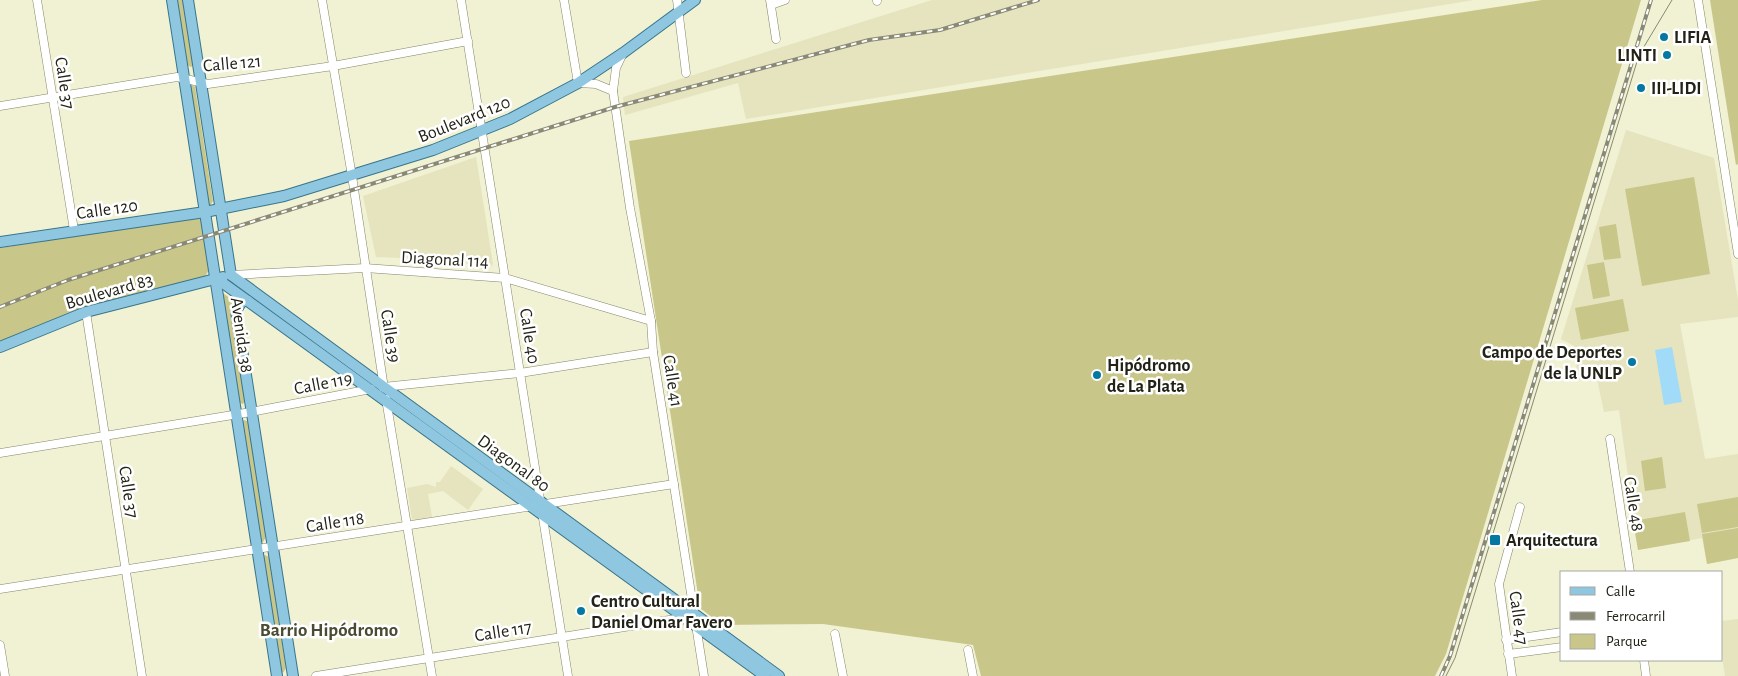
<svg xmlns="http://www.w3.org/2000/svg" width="1738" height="676" font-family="'Alegreya Sans',sans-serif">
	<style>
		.built { fill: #e5e4bf }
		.green { fill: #c9c68a }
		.water { fill: #a2dbf8 }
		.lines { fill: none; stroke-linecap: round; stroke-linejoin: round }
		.minor-casing { stroke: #86856a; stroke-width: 9 }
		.major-casing { stroke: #38758c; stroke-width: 12 }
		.minor { stroke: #fff; stroke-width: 8 }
		.major { stroke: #8fc7e0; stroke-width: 10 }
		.tram { stroke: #898975; stroke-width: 1 }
		.rail-casing { stroke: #898975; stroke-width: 4 }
		.rail { stroke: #fff; stroke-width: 2; stroke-dasharray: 5.5; stroke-linecap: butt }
		.poi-dot { fill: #0378a1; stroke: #fff; stroke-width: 2 }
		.labels { text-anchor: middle; stroke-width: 5; stroke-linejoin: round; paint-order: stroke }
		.poi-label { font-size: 18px; font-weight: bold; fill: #222217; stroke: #fff; text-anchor: start }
		.street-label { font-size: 18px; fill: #222217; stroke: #fff }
		.neighbourhood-label { font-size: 19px; font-weight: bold; fill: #4b4a32; stroke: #fff }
	</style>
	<rect width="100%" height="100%" fill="#f1f1d3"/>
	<g class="built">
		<polygon points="932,0 1474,0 746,119 738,83 625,115 623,97"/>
		<polygon points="1626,130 1714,158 1738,300 1738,317 1680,324 1705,459 1738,454 1738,558 1707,564 1702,538 1638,550 1619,410 1604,412 1597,379 1578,380 1574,346 1561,339"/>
		<polygon points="476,157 493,264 489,269 460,262 442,261 442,264 428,262 428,259 376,257 363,196"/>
		<polygon points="451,466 483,489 468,510 443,491 428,494 432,517 414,521 412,519 407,488 427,484 436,487 436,482 440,482"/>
		<polygon points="1738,619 1738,676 1725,676 1722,656 1722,621"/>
	</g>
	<g class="green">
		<polygon points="177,0 184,0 194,65 191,67 187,65"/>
		<polygon points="1542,0 1641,0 1446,654 1435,676 981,676 973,645 823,624 722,625 700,608 629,141"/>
		<polygon points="1710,0 1738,0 1738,164 1736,165"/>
		<polygon points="192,85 195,87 213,201 210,206 205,202 189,87"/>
		<polygon points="1694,177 1710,274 1642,286 1625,189"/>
		<polygon points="196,217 201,220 211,267 204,278 82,308 0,343 0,248"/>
		<polygon points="1616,224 1621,258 1604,260 1599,227"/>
		<polygon points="1604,262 1610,296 1593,299 1587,265"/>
		<polygon points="223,293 231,299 246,400 243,404 238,402"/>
		<polygon points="1623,299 1629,331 1581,340 1575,308"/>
		<polygon points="244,420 249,422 266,537 263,542 258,539 241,424"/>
		<polygon points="1662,457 1666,488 1645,491 1641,461"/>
		<polygon points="1738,497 1738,527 1702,533 1697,504"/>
		<polygon points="1685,512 1690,541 1638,550 1633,521"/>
		<polygon points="1738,528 1738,558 1707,564 1702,534"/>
		<polygon points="265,555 269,557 286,668 283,673 278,669 261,559"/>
	</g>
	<polygon class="water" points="1672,347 1682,402 1664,405 1655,350"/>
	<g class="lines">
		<g class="minor-casing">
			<g id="minor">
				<polyline points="37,0 74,230"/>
				<polyline points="322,0 352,176 384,388"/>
				<polyline points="461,0 568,676"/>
				<polyline points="564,0 578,83 596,84 613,91"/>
				<polyline points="677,0 686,73"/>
				<polyline points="770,0 776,39"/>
				<polyline points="877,0 877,1"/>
				<polyline points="1698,0 1738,254"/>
				<polyline points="771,5 785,0"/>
				<polyline points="623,53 616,68 613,91 630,208 651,321 653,352 704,676"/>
				<polyline points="0,106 177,77 208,84 333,66 468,41"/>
				<polyline points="231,275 365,268 505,278 651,321"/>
				<polyline points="86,312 142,676"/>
				<polyline points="383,387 520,373 653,352"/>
				<polyline points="386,399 432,676"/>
				<polyline points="1610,439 1630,572"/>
				<polyline points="0,453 251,412 371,389"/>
				<polyline points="0,589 674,484"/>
				<polyline points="835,634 843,676"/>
				<polyline points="1506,640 1562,632"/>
				<polyline points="0,645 5,676"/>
				<polyline points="968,650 973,676"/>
				<polyline points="1508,654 1562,647"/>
				<polyline points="1644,660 1646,676"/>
				<polyline points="316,676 688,617"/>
				<polyline points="1512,676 1499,584 1520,507"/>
			</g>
		</g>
		<g class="major-casing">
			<g id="major">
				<polyline points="172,0 277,676"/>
				<polyline points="188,0 231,275"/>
				<polyline points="0,242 205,212 284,196 433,150 510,119 578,83 623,53 695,0"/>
				<polyline points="231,275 779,676"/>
				<polyline points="216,278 765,676"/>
				<polyline points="248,301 242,301 236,311 293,676"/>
				<polyline points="0,347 86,312 223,277"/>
			</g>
		</g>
		<use href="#minor" class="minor"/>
		<use href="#major" class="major"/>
		<polyline class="tram" points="1446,676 1455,658 1639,55 1672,0"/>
		<g class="rail-casing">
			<g id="rail">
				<polyline points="0,307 68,280 615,107 869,40 940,30 1038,0"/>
				<polyline points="1441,676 1450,656 1651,0"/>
			</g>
		</g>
		<use href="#rail" class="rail"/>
	</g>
	<g class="poi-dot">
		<circle cx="1664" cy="37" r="5"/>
		<circle cx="1667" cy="55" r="5"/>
		<circle cx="1641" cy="88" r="5"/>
		<circle cx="1632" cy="362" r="5"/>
		<circle cx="1097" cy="375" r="5"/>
		<rect x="1489" y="534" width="12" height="12" rx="2.5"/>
		<circle cx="581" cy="611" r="5"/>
	</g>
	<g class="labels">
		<g class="poi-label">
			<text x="1674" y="43">LIFIA</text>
			<text x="1657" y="61" text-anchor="end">LINTI</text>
			<text x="1651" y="94">III-LIDI</text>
			<text x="1622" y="358" text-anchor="end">Campo de Deportes<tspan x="1622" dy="21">de la UNLP</tspan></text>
			<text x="1107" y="371">Hipódromo<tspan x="1107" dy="21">de La Plata</tspan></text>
			<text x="1506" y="546">Arquitectura</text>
			<text x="591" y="607">Centro Cultural<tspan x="591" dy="21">Daniel Omar Favero</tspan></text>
		</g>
		<g class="street-label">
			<text transform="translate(232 63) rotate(-5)" y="6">Calle 121</text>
			<text transform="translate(65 83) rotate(81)" y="6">Calle 37</text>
			<text transform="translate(464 119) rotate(-22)" y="6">Boulevard 120</text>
			<text transform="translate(107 209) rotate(-8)" y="6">Calle 120</text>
			<text transform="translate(445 259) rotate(3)" y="6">Diagonal 114</text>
			<text transform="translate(109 291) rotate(-16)" y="6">Boulevard 83</text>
			<text transform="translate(242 335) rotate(82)" y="6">Avenida 38</text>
			<text transform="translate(391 336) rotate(81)" y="6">Calle 39</text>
			<text transform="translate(530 336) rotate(81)" y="6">Calle 40</text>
			<text transform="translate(673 381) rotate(81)" y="6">Calle 41</text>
			<text transform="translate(323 383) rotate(-11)" y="6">Calle 119</text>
			<text transform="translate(514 463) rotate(36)" y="6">Diagonal 80</text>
			<text transform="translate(129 492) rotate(81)" y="6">Calle 37</text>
			<text transform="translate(1634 504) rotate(81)" y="6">Calle 48</text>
			<text transform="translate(335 522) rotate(-9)" y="6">Calle 118</text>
			<text transform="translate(1519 618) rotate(82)" y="6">Calle 47</text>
			<text transform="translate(503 631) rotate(-9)" y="6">Calle 117</text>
		</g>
		<g class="neighbourhood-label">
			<text x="329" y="636">Barrio Hipódromo</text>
		</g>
	</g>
	<rect x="1560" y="571" width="162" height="90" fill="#ffffff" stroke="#a7a7a2"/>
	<rect x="1570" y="587" width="25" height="8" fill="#8fc7e0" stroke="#a7a7a2"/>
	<text x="1606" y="596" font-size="15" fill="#222217">Calle</text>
	<rect x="1570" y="612" width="25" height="8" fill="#898975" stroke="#a7a7a2"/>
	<text x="1606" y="621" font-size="15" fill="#222217">Ferrocarril</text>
	<rect x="1570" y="634" width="25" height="15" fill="#c9c68a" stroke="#a7a7a2"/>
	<text x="1606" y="646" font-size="15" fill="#222217">Parque</text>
</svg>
